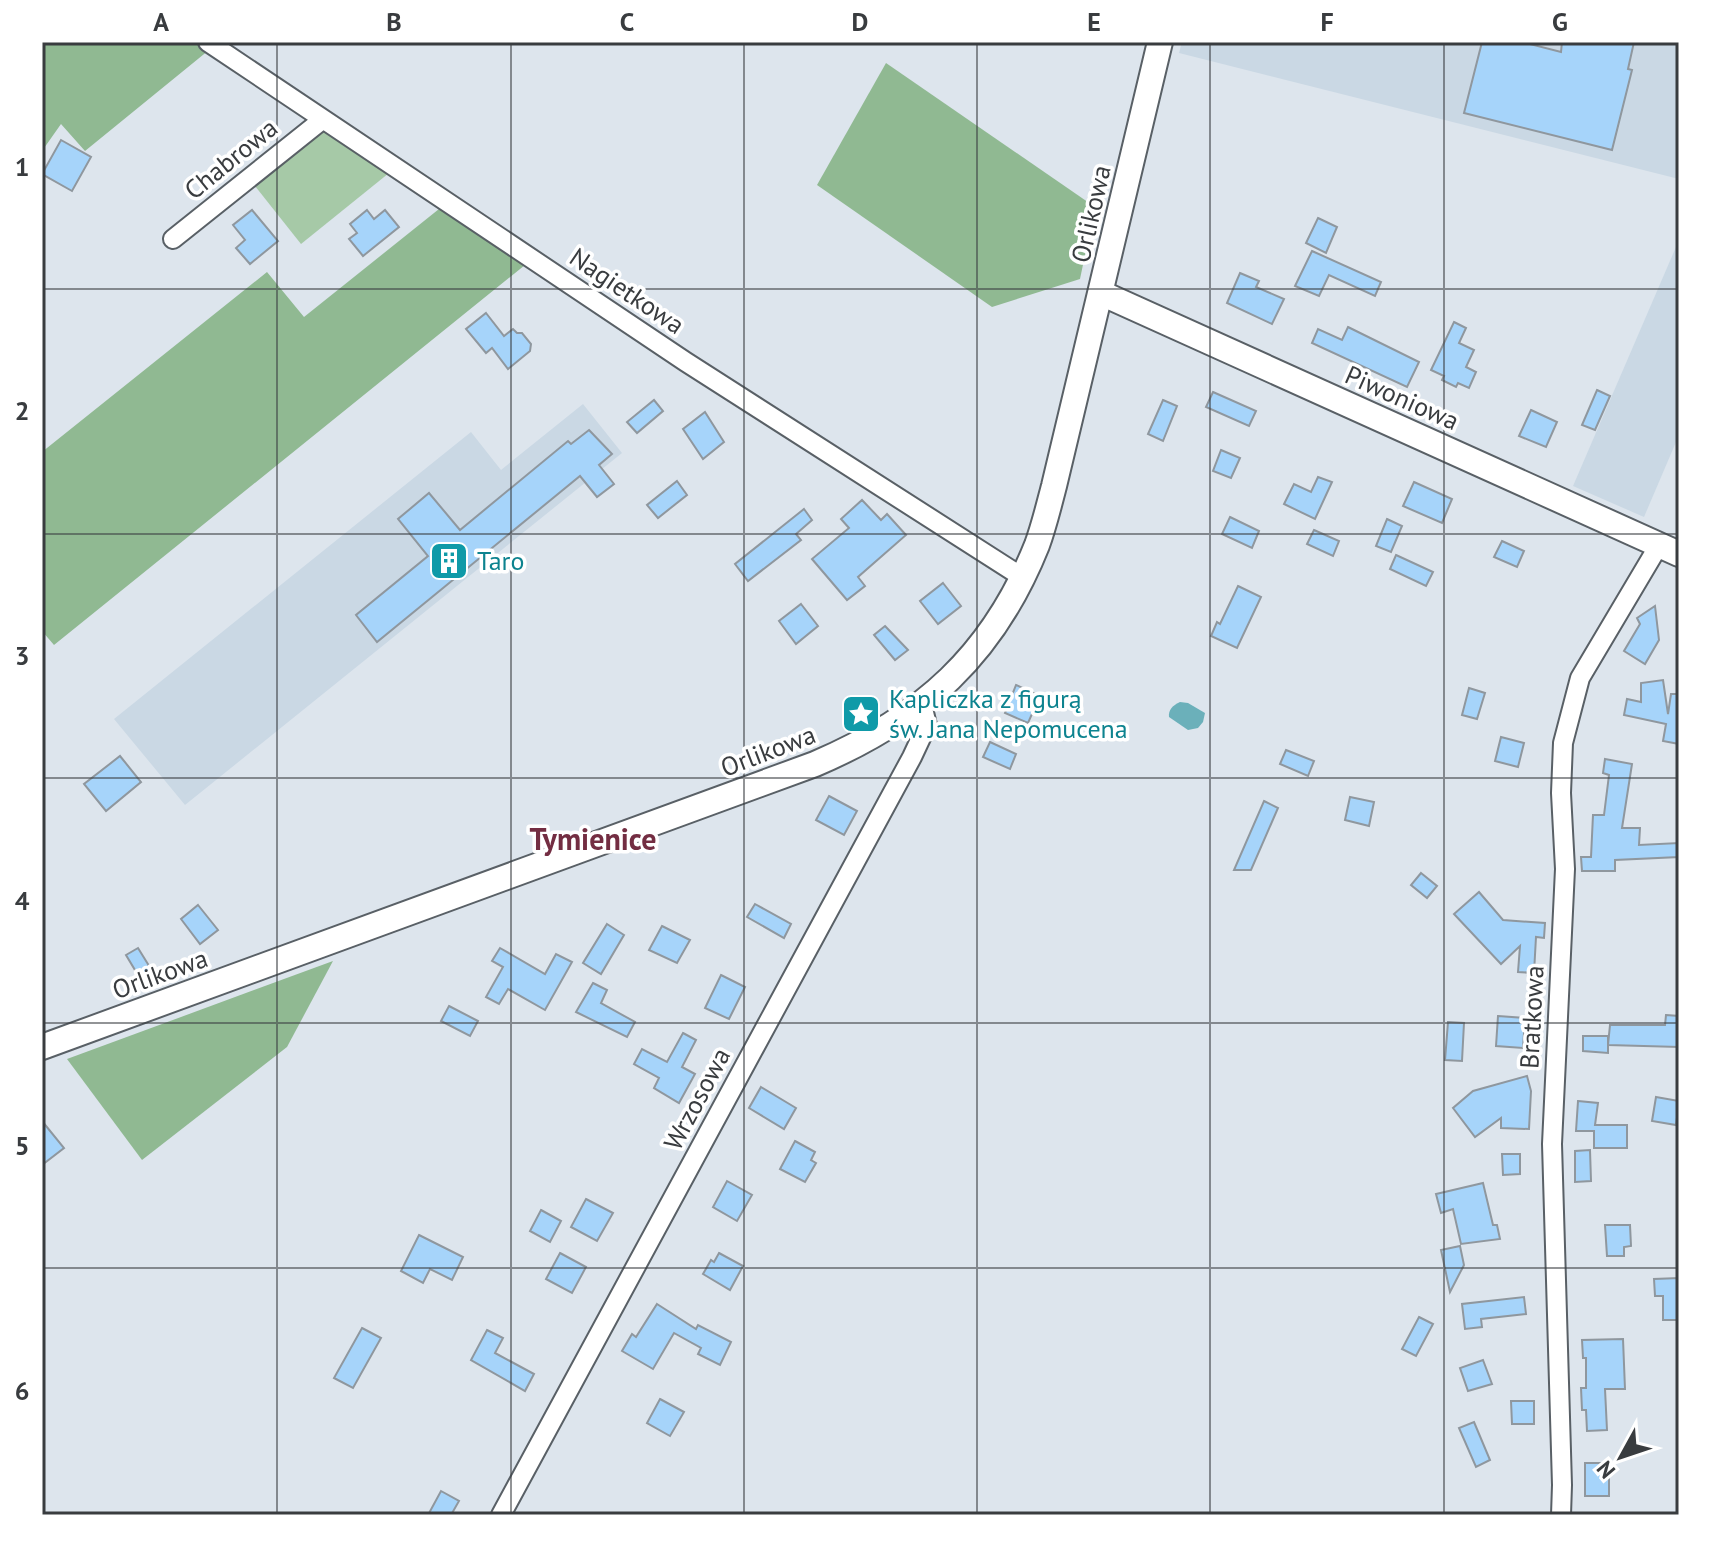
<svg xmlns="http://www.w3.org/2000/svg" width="1721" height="1557" font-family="'PT Sans',sans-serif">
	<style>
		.built { fill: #cad8e4 }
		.green { fill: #a6c9a7 }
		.forest { fill: #90b992 }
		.water { fill: #6bb0ba }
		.building { fill: #a6d4fa; stroke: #8f979e; stroke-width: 2 }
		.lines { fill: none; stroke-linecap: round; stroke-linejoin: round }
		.street-casing { stroke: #596066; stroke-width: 22 }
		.secondary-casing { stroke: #596066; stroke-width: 28 }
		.street { stroke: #fff; stroke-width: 18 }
		.secondary { stroke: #fff; stroke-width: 24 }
		.grid { fill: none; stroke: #393c3f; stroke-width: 2; stroke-opacity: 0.55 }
		.labels { text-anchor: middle; stroke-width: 7; stroke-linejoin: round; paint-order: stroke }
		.street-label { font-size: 26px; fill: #393c3f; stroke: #fff }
		.culture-label { font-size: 26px; fill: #0d838f; stroke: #fff; text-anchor: start }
		.quarter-label { font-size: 30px; font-weight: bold; fill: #732d42; stroke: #fff }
		.neatline { fill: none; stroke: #393c3f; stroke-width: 3 }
		.grid-label { font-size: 26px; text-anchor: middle; font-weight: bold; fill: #393c3f }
	</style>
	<rect width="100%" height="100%" fill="#dde5ed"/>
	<g class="built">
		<polygon points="1182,42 1679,42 1679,179 1179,53"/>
		<polygon points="1679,240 1679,435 1644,517 1573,486"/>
		<polygon points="583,404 622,453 185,805 114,719 471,432 501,470"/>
	</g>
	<polygon class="green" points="326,130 389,173 301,244 255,186"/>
	<g class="forest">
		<polygon points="42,42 197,42 209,50 85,151 61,124 42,151"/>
		<polygon points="886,63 1095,207 1080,279 992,307 817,185"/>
		<polygon points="439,209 525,265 54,645 42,631 42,452 267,272 304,317"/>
		<polygon points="333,961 287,1047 142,1160 67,1059"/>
	</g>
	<path class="water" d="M1180 702 1188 703 1205 713 1203 722 1198 728 1188 730 1169 717C1168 710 1173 705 1180 702Z"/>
	<g class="building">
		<polygon points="1482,42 1522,42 1561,52 1562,42 1634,42 1628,69 1632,70 1612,150 1464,113"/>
		<polygon points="61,140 91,157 72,191 42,174"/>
		<polygon points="252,210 278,241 250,264 236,248 245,240 233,225"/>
		<polygon points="367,210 374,219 385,210 399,227 363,256 349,239 357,233 350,224"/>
		<polygon points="1318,218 1337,227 1326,253 1306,243"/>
		<polygon points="1312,251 1381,282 1375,296 1329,275 1319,296 1295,286"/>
		<polygon points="1240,273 1259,281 1256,287 1284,299 1272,324 1227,303"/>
		<polygon points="486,313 504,336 513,329 517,333 522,333 531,344 530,351 508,369 492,348 486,353 466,329"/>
		<polygon points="1454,322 1466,328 1459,343 1474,350 1466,367 1476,372 1469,388 1458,383 1456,387 1442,380 1444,376 1431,370"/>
		<polygon points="1348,327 1419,362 1407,387 1312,343 1318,329 1342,340"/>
		<polygon points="1597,390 1610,396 1595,430 1582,425"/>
		<polygon points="1213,392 1256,411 1249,426 1206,407"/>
		<polygon points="654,400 663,411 637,433 627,422"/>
		<polygon points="1163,400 1177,406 1163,441 1148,434"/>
		<polygon points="1531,410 1557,422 1546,447 1519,436"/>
		<polygon points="705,412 724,442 703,459 683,429"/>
		<polygon points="589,430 612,454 599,465 614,484 597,497 580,476 377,642 356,615 428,556 398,519 429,493 460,530 568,441 571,444"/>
		<polygon points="1221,450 1240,458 1231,478 1213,471"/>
		<polygon points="1318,477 1332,482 1315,519 1284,504 1294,484 1311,492"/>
		<polygon points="677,481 687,495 658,518 647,505"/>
		<polygon points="1414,482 1452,499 1442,523 1403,506"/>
		<polygon points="862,500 881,520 887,514 906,535 858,577 865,586 847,600 812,559 849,528 841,519"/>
		<polygon points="804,509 812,520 796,534 801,540 748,581 735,564"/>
		<polygon points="1230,517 1259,531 1252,548 1222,534"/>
		<polygon points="1387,519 1402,526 1391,552 1376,546"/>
		<polygon points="1314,530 1339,541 1333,556 1307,544"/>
		<polygon points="1502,541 1524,551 1517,567 1494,557"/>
		<polygon points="1396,555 1433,572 1426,586 1390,569"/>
		<polygon points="943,583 961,606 938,624 920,601"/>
		<polygon points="1238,586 1261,597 1237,648 1211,636 1217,622 1220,624"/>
		<polygon points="801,604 818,626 796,644 779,621"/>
		<polygon points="1655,606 1659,640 1645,664 1624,651 1640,624 1637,618"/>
		<polygon points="885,626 908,650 895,660 874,635"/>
		<polygon points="1663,680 1668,714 1671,694 1679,694 1679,744 1663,741 1666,724 1624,715 1627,699 1641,702 1641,683"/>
		<polygon points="1016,685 1040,696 1028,723 1005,713"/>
		<polygon points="1469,688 1485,693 1477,719 1462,715"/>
		<polygon points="1501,737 1524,743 1518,767 1495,761"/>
		<polygon points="990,742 1016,754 1010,769 983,757"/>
		<polygon points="1286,750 1314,761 1308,776 1280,764"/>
		<polygon points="120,756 141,782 106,811 84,784"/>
		<polygon points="1605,759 1632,764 1622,828 1640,828 1639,845 1679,843 1679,857 1615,860 1615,871 1582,871 1581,857 1591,857 1593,815 1604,815 1609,775 1603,773"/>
		<polygon points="829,796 857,811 844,835 816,820"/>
		<polygon points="1350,797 1374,802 1369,826 1345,820"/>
		<polygon points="1264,801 1278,808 1251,870 1234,870"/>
		<polygon points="1421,873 1437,886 1427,898 1411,885"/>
		<polygon points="1479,892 1503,920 1545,923 1544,938 1536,937 1534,973 1518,972 1520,946 1501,964 1454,914"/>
		<polygon points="755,904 791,924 784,938 747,917"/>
		<polygon points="198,905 218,930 200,944 181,919"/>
		<polygon points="607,924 624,935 601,974 583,963"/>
		<polygon points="662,926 690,940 677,963 649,950"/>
		<polygon points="138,948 159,982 147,990 126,955"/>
		<polygon points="500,948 545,974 556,954 572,962 545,1010 508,989 499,1004 486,997 503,967 492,961"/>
		<polygon points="721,975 745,987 729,1019 705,1008"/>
		<polygon points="593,983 607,990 601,1003 635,1022 627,1037 576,1012"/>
		<polygon points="449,1006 478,1021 470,1036 441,1021"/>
		<polygon points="1666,1015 1679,1016 1679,1047 1608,1045 1610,1025 1665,1025"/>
		<polygon points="1498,1016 1525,1018 1523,1048 1496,1046"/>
		<polygon points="1448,1022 1464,1023 1462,1061 1445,1060"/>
		<polygon points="683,1033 696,1040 682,1067 695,1074 679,1103 654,1088 659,1078 634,1064 642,1049 667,1062"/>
		<polygon points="1583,1036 1608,1036 1608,1053 1583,1051"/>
		<polygon points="1527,1076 1531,1091 1529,1129 1501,1128 1501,1118 1475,1137 1453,1108 1473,1091"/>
		<polygon points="761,1087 796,1108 784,1129 749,1108"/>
		<polygon points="1656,1097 1679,1101 1676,1125 1652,1121"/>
		<polygon points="1578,1101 1598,1103 1595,1125 1627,1125 1627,1148 1594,1148 1594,1131 1576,1131"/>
		<polygon points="42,1121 64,1148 42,1165"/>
		<polygon points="795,1141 815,1152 811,1160 816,1163 805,1182 780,1169"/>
		<polygon points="1590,1150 1591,1181 1575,1182 1575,1151"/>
		<polygon points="1502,1154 1520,1154 1520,1174 1503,1175"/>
		<polygon points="727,1181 752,1195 737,1221 713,1207"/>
		<polygon points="1483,1183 1493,1225 1497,1225 1500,1239 1461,1244 1453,1209 1441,1213 1436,1194"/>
		<polygon points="586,1199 613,1213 597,1241 571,1227"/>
		<polygon points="541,1210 561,1221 550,1242 530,1231"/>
		<polygon points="1605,1225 1630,1225 1631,1246 1624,1247 1624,1256 1607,1256"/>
		<polygon points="419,1235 463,1257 452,1280 430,1269 423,1283 401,1271"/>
		<polygon points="1460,1246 1464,1265 1450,1292 1441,1250"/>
		<polygon points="560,1253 586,1267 572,1293 546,1279"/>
		<polygon points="719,1253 743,1266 730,1290 703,1274 711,1260 714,1262"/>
		<polygon points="1679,1278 1679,1320 1663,1320 1663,1296 1655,1296 1654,1279"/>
		<polygon points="1524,1297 1526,1314 1481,1319 1482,1327 1465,1329 1462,1304"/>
		<polygon points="657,1304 696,1329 698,1325 731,1342 720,1365 698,1354 701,1348 674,1333 653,1369 622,1351 632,1334 636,1337"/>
		<polygon points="1419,1317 1433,1324 1416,1356 1402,1349"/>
		<polygon points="362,1328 381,1338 353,1388 334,1378"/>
		<polygon points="487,1330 503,1338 495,1353 534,1374 525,1391 471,1360"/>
		<polygon points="1623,1339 1625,1389 1605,1389 1607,1430 1587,1431 1586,1410 1582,1410 1581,1388 1586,1388 1586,1358 1583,1358 1582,1340"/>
		<polygon points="1483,1360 1492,1384 1468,1391 1460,1368"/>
		<polygon points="660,1399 684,1412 670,1436 647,1423"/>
		<polygon points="1511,1401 1534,1401 1534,1424 1512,1424"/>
		<polygon points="1474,1422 1490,1460 1476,1467 1459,1428"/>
		<rect x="1585" y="1463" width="24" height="33"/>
		<polygon points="441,1491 459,1501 451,1515 428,1515"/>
	</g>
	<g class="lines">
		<g class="street-casing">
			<g id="street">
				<polyline points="208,42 686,362 1022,577"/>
				<polyline points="173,239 322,120"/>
				<polyline points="501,1515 912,757 927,725 922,704"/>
				<polyline points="1561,1515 1562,1485 1552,1144 1565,869 1561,793 1563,743 1580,678 1659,545"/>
			</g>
		</g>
		<g class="secondary-casing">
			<g id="secondary">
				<polyline points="1101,293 1679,554"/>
				<path d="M42 1047 815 764C923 718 993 655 1037 545 1044 526 1049 505 1054 486L1160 42"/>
			</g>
		</g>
		<use href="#street" class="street"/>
		<use href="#secondary" class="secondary"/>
	</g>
	<path class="grid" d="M277 42V1515M511 42V1515M744 42V1515M977 42V1515M1210 42V1515M1444 42V1515M42 289H1679M42 534H1679M42 778H1679M42 1023H1679M42 1268H1679"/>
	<defs>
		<g id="building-square" transform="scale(2)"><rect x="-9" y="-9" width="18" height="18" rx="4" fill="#0f9aa8" stroke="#fff"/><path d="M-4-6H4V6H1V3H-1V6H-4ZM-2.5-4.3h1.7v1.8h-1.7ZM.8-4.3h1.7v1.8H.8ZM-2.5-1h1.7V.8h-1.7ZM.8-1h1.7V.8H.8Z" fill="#fff"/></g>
		<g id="sight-square" transform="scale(2)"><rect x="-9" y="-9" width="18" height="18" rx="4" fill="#0f9aa8" stroke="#fff"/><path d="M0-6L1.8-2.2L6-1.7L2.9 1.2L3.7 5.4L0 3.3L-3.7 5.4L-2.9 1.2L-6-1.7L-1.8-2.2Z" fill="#fff"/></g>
	</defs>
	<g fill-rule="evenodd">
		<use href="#building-square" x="449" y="561"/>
		<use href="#sight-square" x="861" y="714"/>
	</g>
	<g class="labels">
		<g class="street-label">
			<text transform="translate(231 159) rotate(-39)" y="9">Chabrowa</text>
			<text transform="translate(1091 214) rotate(-77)" y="9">Orlikowa</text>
			<text transform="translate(627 291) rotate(34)" y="9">Nagietkowa</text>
			<text transform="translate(1402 398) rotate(24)" y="9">Piwoniowa</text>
			<text transform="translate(768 751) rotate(-21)" y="9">Orlikowa</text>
			<text transform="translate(160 974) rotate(-20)" y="9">Orlikowa</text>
			<text transform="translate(1532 1017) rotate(-87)" y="9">Bratkowa</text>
			<text transform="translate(697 1099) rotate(-62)" y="9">Wrzosowa</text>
		</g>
		<g class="culture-label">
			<text x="477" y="570">Taro</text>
			<text x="889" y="708">Kapliczka z figurą<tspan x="889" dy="30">św. Jana Nepomucena</tspan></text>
		</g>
		<g class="quarter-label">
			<text x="593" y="850">Tymienice</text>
		</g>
	</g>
	<rect width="1721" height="1557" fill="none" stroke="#ffffff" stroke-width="88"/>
	<g transform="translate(1621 1457) rotate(230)" stroke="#ffffff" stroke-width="6" paint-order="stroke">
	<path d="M0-6L14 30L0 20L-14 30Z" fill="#393c3f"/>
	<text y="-12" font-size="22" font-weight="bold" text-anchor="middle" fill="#393c3f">N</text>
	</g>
	<rect x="44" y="44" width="1633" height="1469" class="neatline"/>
	<g class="grid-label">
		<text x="161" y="31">A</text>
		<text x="394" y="31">B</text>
		<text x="627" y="31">C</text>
		<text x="860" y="31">D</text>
		<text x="1094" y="31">E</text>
		<text x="1327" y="31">F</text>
		<text x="1560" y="31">G</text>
		<text x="22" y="176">1</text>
		<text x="22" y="420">2</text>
		<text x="22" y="665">3</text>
		<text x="22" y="910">4</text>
		<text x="22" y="1155">5</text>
		<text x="22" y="1400">6</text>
	</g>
</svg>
